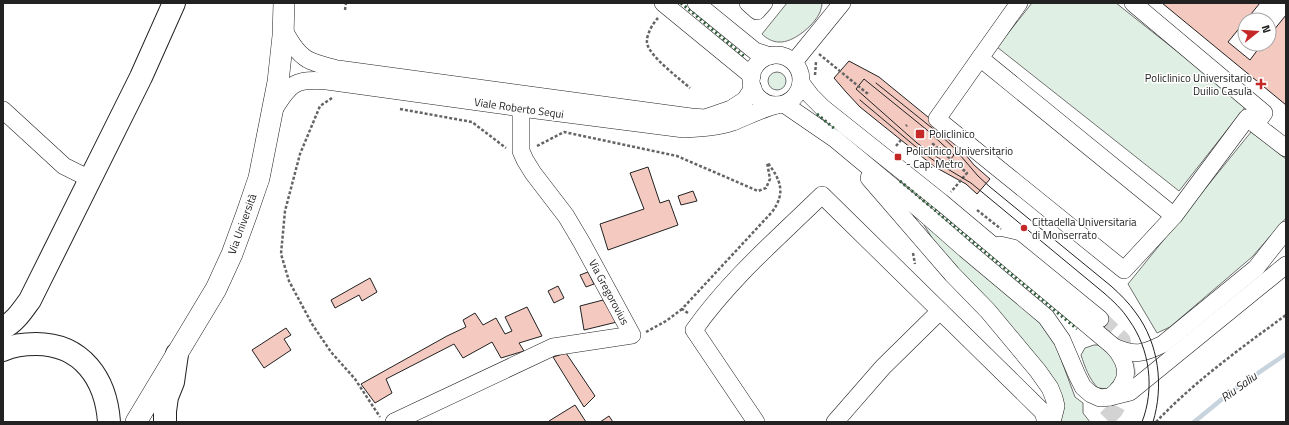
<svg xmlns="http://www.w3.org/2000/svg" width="1289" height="425" font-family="'Titillium Web',sans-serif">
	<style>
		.green { fill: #e0efe3; stroke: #6f6f6f }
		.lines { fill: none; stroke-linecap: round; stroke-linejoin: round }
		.stream { stroke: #c7d3dd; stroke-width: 4.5 }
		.building { fill: #f3c9c0; stroke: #222 }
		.minor-tunnel { stroke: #d3d3d3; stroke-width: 17; stroke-dasharray: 17 8; stroke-linecap: butt }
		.minor-casing { stroke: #222; stroke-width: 18 }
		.major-casing { stroke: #222; stroke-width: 22 }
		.highway-casing { stroke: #222; stroke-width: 24 }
		.path { stroke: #646464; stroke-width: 2.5; stroke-dasharray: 3 2; stroke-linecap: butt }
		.minor { stroke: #fff; stroke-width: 17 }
		.major { stroke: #fff; stroke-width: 21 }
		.highway { stroke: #fff; stroke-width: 22 }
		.tram { stroke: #222; stroke-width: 1 }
		.hedge { stroke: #2f5e38; stroke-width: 3; stroke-dasharray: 2 3; stroke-linecap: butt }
		.poi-dot { fill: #c62828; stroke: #fff; stroke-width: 1.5 }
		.labels { text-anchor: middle; stroke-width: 3; stroke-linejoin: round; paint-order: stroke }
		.poi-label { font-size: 11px; fill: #222; stroke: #fff; text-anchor: start }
		.street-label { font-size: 11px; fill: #222; stroke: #fff }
		.water-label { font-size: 12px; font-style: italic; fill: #222; stroke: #fff }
	</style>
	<rect width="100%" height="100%" fill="#fff"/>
	<g class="green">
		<path d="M787 3H821L822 5C821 8 821 11 819 14 813 26 793 43 779 42 772 42 766 38 762 34Z"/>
		<polygon points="1032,3 1116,3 1246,106 1179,191 997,47"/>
		<circle cx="777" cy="81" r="9"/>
		<polygon points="1251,132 1286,159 1286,218 1252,257 1170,327 1157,333 1128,284"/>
		<polygon points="935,222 992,272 1052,335 1075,397 1083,403 1083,413 1090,422 1060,422 1060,407 934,241 924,225"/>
		<path d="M1094 345H1102L1116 358 1120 372 1109 389 1098 388C1089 379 1085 367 1081 355L1085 348Z"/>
	</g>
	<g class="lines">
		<polyline class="stream" points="1194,422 1232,391 1286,354"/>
	</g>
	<g class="building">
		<polygon points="1162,3 1260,3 1228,42 1250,60 1262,44 1269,44 1269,36 1286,15 1286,105"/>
		<polygon points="849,61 879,77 939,126 956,143 974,165 990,179 977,194 966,184 935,167 916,152 860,107 846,92 834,78"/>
		<polygon points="864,79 927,130 954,155 947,164 917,143 856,89"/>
		<polygon points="648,167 660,203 669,200 678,225 608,250 600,224 644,209 630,173"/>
		<polygon points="693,191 697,201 681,205 678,196"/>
		<polygon points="588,272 594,284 586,287 580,275"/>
		<polygon points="370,278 377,292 362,301 359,295 335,308 331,300"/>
		<polygon points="558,286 564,298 554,303 548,291"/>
		<polygon points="603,300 617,322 584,330 580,306"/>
		<polygon points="527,307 542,336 519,343 524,351 501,358 492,342 463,358 454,344 386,379 392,393 375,403 361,384 447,336 466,327 463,320 475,313 483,325 496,318 505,334 512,331 505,317"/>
		<polygon points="286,328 291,335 284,339 291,350 264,368 252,350"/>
		<polygon points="566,353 595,396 584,407 553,357"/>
		<polygon points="575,405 586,422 550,422 549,421"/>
		<polygon points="609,416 613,422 600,422"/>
	</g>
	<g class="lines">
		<polyline class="minor-tunnel" points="1100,319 1122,340 1129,382 1115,410 1103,422"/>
		<g class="minor-casing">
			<g id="minor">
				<polyline points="663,3 752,76"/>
				<polyline points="696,3 755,51 770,56"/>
				<polyline points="748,3 757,11 764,3"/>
				<polyline points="1019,3 980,58 1174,216"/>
				<polyline points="1133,3 1264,113 1256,124"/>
				<path d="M283 28C289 40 298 56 311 61 320 65 330 67 338 69L691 117 705 118 731 109 745 100 753 88"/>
				<circle cx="776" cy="80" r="25"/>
				<polyline points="980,58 937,119 1124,270 1174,216 1247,118 1286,148"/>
				<polyline points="794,62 842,3"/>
				<path d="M801 83 811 96 823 108 941 202 1114 347C1135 356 1143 354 1163 344L1256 268 1286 230"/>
				<polyline points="784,104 835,139 924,213 965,249 1046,317 1062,340 1077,375 1083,387 1091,394 1100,398 1110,397 1130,392 1286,265"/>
				<path d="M275 108C291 82 296 79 327 81L521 108 684 129C701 128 718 127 733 122 748 116 761 109 777 105"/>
				<polyline points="3,110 64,166 90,179"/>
				<polyline points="869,178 952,274 988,311 1038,371 1050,388 1054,398 1056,406 1052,422"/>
				<polyline points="1000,245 1013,248 1100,319"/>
				<path d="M1110 397C1130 382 1130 366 1114 347"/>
				<polyline points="394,422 553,347 632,335 582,243 566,216 533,173 525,160 521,151 521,108"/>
				<path d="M756 422 694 330C730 279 778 238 822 195L1043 412 1046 422"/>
				<polyline points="835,422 883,367 940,311"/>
			</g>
		</g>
		<g class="major-casing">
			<polyline id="major" points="136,422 216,289 232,254 247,213 259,178 278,82 283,36 284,3"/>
		</g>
		<g class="highway-casing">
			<g id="highway">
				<path d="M3 328C15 322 22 311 30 300L141 77 174 3"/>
				<path d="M3 350C13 345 24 344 36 344 82 344 106 379 109 422"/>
				<polyline points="165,422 165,411 167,397 173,382 177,354"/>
			</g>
		</g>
		<g class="path">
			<polyline points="345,10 346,3"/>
			<path d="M658 18C653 23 646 35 647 43 649 56 680 79 690 88"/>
			<polyline points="819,54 868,94 868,92"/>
			<polyline points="815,75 816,62"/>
			<polyline points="332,98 320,106 300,154 285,211 281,254 289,281 312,324 331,352 355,379 380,417"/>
			<polyline points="400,109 472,122 506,148"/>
			<polyline points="906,126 907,125"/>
			<polyline points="933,145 933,144 967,173 951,192"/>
			<polyline points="537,146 564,132 677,156 758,191 766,188 770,179 767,162"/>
			<polyline points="896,146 901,140"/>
			<polyline points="977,210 1001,229"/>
			<polyline points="913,253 915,264"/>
			<path d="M688 313 682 309 772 212C786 193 781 180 767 162"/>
			<polyline points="646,332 666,321 682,309"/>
			<path d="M1156 422C1195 381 1241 348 1286 315"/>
		</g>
		<use href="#minor" class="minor"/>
		<use href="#major" class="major"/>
		<use href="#highway" class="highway"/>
		<g class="tram">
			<path d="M876 83 937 132 954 148 978 176 990 187 1111 286C1120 294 1129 303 1136 313 1159 344 1164 386 1153 422"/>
			<path d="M860 100 922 152 936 162 971 183 1104 293C1113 301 1122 309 1129 320 1150 349 1155 389 1142 422"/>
		</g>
		<g class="hedge">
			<polyline points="681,3 745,57"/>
			<polyline points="817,114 836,130"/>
			<polyline points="900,181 1077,329"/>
		</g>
	</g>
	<g class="poi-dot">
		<path d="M1259 78h4v4h4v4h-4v4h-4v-4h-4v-4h4z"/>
		<rect x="915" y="129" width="10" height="10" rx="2"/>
		<rect x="894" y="153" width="8" height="8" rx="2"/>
		<circle cx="1024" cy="228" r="4"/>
	</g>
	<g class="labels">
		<g class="poi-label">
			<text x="1252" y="82" text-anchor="end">Policlinico Universitario<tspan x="1252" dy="13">Duilio Casula</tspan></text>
			<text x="929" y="138">Policlinico</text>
			<text x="906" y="155">Policlinico Universitario<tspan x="906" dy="13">- Cap. Metro</tspan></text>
			<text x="1032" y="226">Cittadella Universitaria<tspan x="1032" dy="13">di Monserrato</tspan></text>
		</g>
		<g class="street-label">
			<text transform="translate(519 108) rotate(8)" y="4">Viale Roberto Sequi</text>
			<text transform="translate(242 224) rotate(-70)" y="4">Via Università</text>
			<text transform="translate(609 292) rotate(62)" y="4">Via Gregorovius</text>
		</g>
		<g class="water-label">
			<text transform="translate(1239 387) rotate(-36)" y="4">Riu Saliu</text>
		</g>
	</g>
	<rect width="1289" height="425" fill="none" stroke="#222222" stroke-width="8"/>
	<g transform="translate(1257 32) rotate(73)"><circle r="19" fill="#ffffff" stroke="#a7a7a7"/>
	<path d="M0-3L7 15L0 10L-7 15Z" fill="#c62828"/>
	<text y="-6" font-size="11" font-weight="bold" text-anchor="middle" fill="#222222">N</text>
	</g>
</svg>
